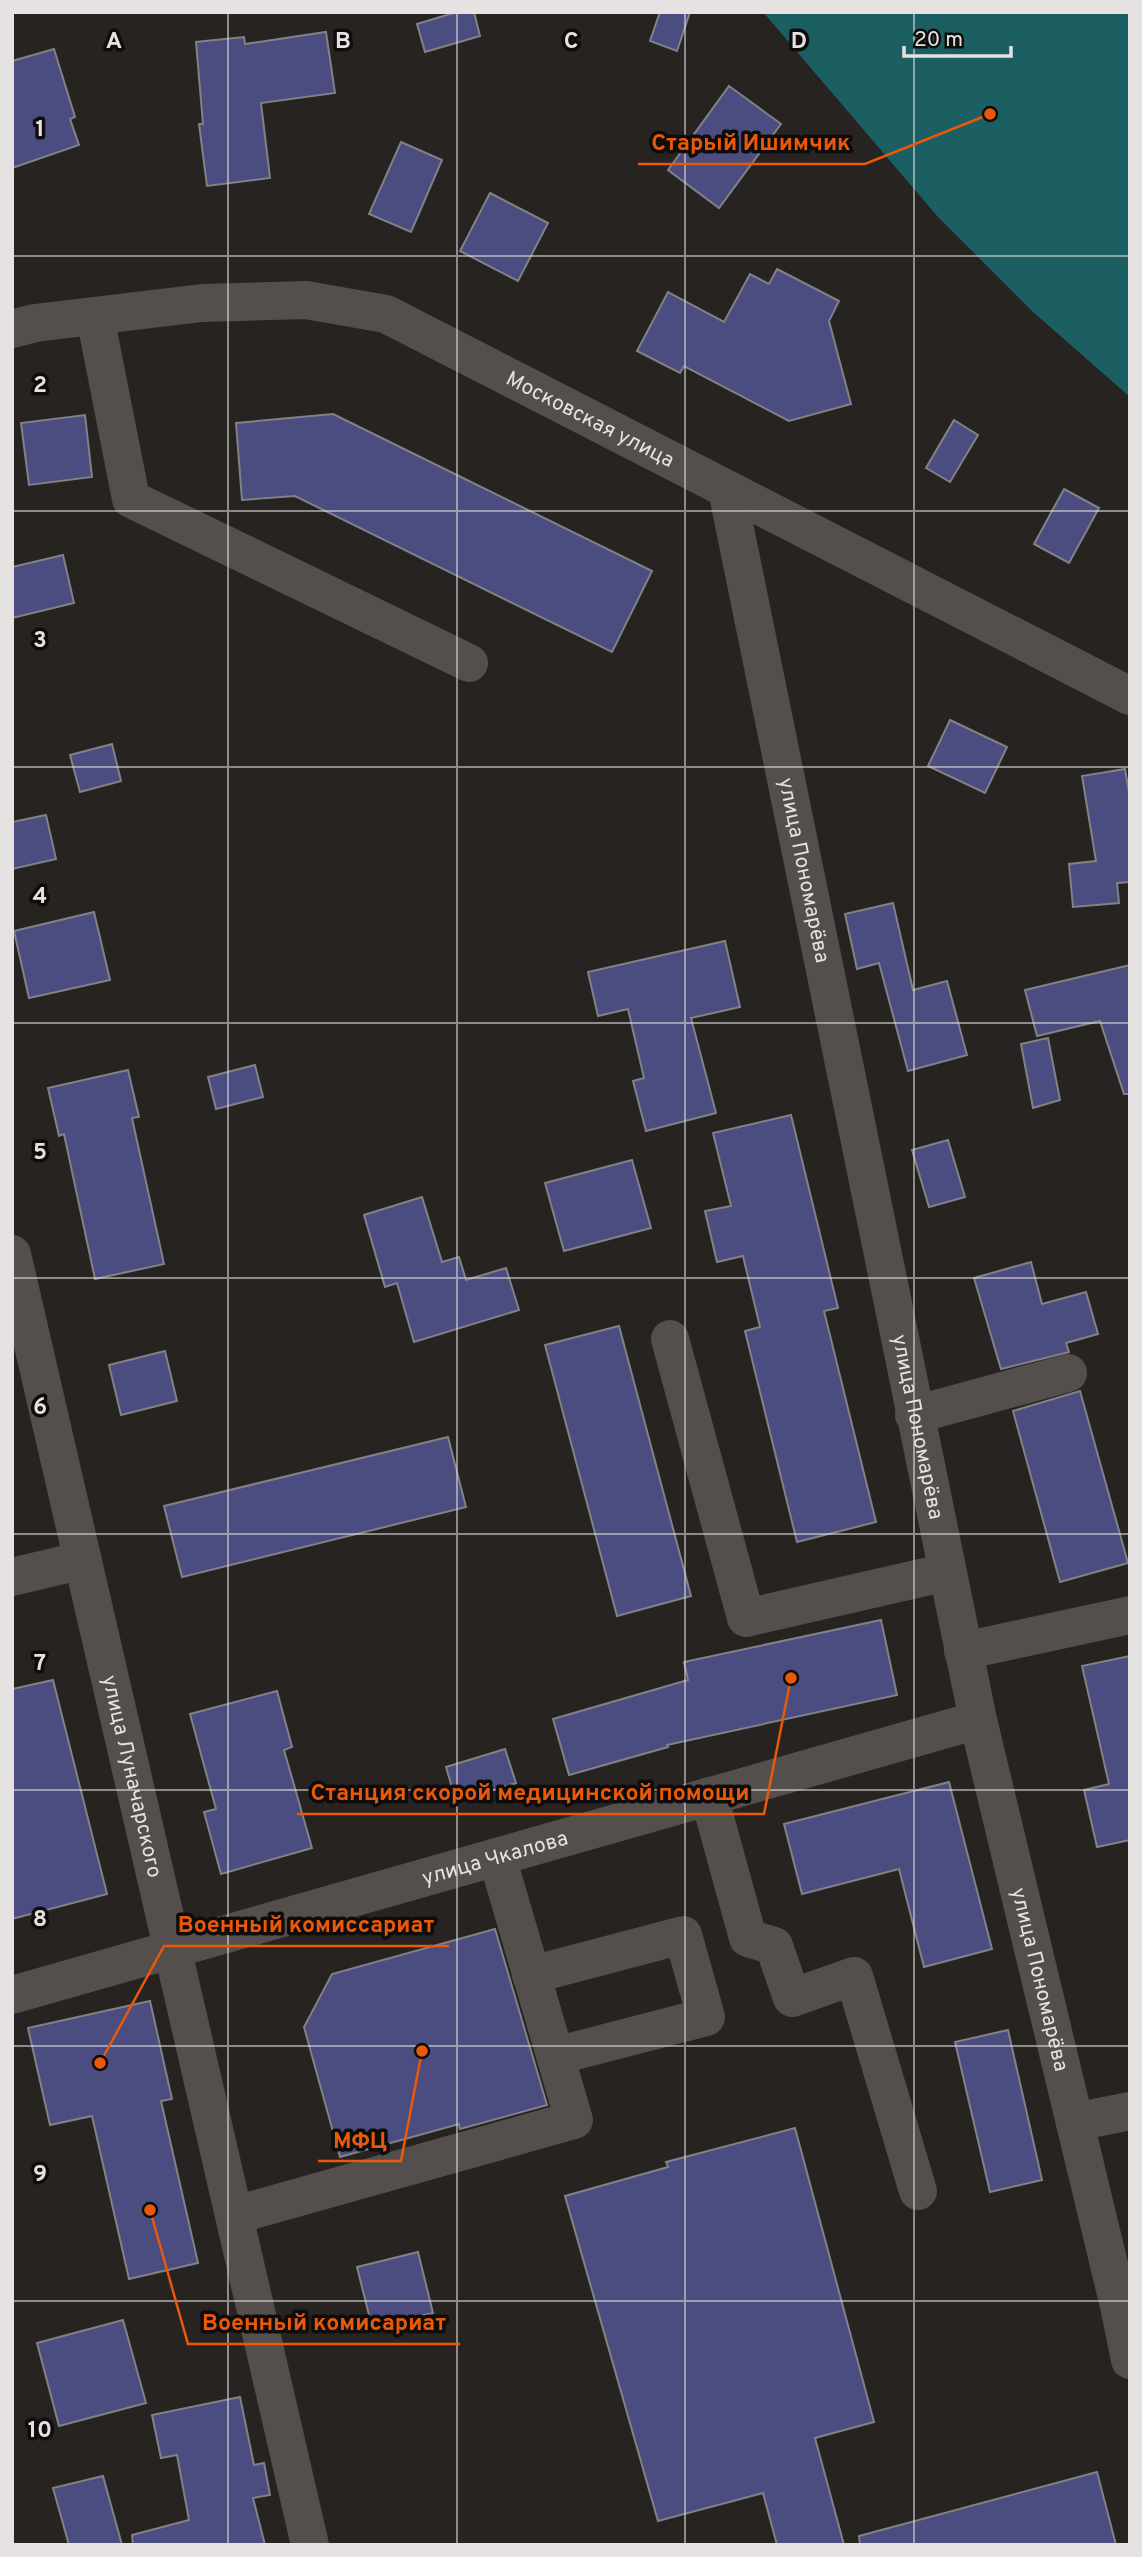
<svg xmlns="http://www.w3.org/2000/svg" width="1142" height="2557" font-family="Overpass,sans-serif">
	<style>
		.water { fill: #1b5f62 }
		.building { fill: #4b4c7f; stroke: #818186; stroke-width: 2 }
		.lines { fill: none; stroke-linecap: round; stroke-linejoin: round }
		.minor { stroke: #544f4d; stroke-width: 38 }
		.grid { fill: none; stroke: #e5e2e1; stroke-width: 2; stroke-opacity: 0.55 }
		.labels { text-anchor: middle; stroke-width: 7; stroke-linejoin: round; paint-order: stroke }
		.street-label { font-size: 21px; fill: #e5e2e1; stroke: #0f0d0c }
		.grid-label { font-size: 23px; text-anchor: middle; font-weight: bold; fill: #e5e2e1; stroke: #0f0d0c; stroke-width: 7; stroke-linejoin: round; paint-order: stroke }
		.leader { fill: none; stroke: #e8590c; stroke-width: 2.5 }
		.callout-dot { fill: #e8590c; stroke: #0f0d0c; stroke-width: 2.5 }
		.callout-label { font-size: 23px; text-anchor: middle; font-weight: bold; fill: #e8590c; stroke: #0f0d0c; stroke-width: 7; stroke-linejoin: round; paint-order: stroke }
	</style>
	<rect width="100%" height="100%" fill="#272321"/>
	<polygon class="water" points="763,12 1130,12 1130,397 1032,311 938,217"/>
	<g class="building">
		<polygon points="457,12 474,12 480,36 425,52 417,24"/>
		<polygon points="660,12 690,12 677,51 650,41"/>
		<polygon points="326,32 335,93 261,103 270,178 207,186 199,124 203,124 196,42 244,37 245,44"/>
		<polygon points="54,49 75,117 70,119 79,145 12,168 12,61"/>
		<polygon points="729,86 781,124 719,208 668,170"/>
		<polygon points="401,142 442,160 411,232 369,214"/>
		<polygon points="490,193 548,223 518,281 460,251"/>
		<polygon points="777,269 839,301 829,321 851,404 789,421 684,366 680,373 637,351 668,292 724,322 750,274 769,284"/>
		<polygon points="333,414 652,571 612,652 295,496 242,500 236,423"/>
		<polygon points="85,415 92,477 29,485 21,423"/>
		<polygon points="954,420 978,435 950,482 926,468"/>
		<polygon points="1064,489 1099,508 1069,563 1034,544"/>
		<polygon points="63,555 74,603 12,618 12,567"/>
		<polygon points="950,720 1007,747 985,793 928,766"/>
		<polygon points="112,744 121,781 80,792 70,755"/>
		<polygon points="1125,769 1130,798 1130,882 1117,883 1119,903 1073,907 1069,864 1096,861 1082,776"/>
		<polygon points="46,815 56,859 12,869 12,822"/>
		<polygon points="893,903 913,990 947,981 967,1055 908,1071 879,963 857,969 845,914"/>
		<polygon points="94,912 110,980 29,998 14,931"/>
		<polygon points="725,941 740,1007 691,1018 716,1113 646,1131 633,1081 644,1078 628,1009 598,1016 588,972"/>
		<polygon points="1130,965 1130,1094 1124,1094 1100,1021 1037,1036 1025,990"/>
		<polygon points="1048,1038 1060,1100 1033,1108 1021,1044"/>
		<polygon points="255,1065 263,1097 216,1109 208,1077"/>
		<polygon points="128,1070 139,1117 132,1118 164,1264 95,1279 64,1134 59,1136 48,1088"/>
		<polygon points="791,1115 838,1308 824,1311 876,1522 797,1542 745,1331 760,1327 743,1256 717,1262 705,1211 731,1206 713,1133"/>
		<polygon points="948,1140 965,1197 929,1207 912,1150"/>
		<polygon points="632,1160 651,1228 564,1251 545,1183"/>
		<polygon points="422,1197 442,1262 459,1257 466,1280 506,1268 519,1310 414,1342 397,1283 385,1287 364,1215"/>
		<polygon points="1031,1262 1042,1304 1086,1292 1098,1334 1066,1343 1069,1352 1001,1369 974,1278"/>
		<polygon points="619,1326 691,1596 617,1616 545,1345"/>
		<polygon points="165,1351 177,1401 121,1415 109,1365"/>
		<polygon points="1080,1391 1128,1563 1060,1582 1013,1411"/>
		<polygon points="448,1437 466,1507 182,1577 164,1506"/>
		<polygon points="881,1620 897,1695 667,1745 668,1747 569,1775 553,1719 688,1680 684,1662"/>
		<polygon points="1130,1656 1130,1840 1097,1847 1084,1790 1109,1784 1082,1666"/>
		<polygon points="53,1680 107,1894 12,1919 12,1689"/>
		<polygon points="277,1691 292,1747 284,1750 312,1848 221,1874 204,1812 216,1809 190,1714"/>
		<polygon points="505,1749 516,1783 456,1801 446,1767"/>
		<polygon points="949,1782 992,1949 924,1967 899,1869 802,1894 784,1824"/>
		<polygon points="495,1929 547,2105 460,2129 459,2124 340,2157 304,2027 332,1974"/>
		<polygon points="150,2001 172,2099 161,2101 198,2263 129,2279 92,2116 50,2125 28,2028"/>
		<polygon points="1008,2030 1042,2180 990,2192 955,2042"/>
		<polygon points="795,2128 874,2422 815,2438 844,2545 777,2545 763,2493 658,2521 565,2196 668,2167 666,2162"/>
		<polygon points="418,2252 433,2313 372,2327 357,2267"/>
		<polygon points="123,2320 146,2403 59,2426 37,2343"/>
		<polygon points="240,2397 254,2465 264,2463 270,2495 253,2498 265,2545 133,2545 132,2535 189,2520 177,2455 161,2458 152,2415"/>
		<polygon points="1097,2472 1116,2545 860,2545 859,2536"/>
		<polygon points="103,2476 122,2545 69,2545 53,2488"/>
	</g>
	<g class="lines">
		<g class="minor">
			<polyline points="95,316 131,499 469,663"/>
			<path id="s1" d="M12 329 35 323 202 303 306 300 386 314 1130 696"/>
			<path id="s2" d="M727 490 978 1720 1119 2306 1130 2360"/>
			<path id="s3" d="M12 1254 310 2545"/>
			<polyline points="670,1339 746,1618 947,1572"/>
			<polyline points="914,1415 1068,1373"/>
			<polyline points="12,1577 83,1560"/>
			<polyline points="963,1651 1130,1615"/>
			<polyline points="709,1796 748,1938 774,1946 792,1998 854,1976 918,2191"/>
			<polyline points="531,1975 683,1935 706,2017 555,2056"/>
			<path id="s4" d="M12 1995 978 1720"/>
			<polyline points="1075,2122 1130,2111"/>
			<polyline points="235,2215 574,2120 497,1857"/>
		</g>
	</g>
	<path class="grid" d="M228 12V2545M457 12V2545M685 12V2545M914 12V2545M12 256H1130M12 511H1130M12 767H1130M12 1023H1130M12 1278H1130M12 1534H1130M12 1790H1130M12 2046H1130M12 2301H1130"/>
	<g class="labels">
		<g class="street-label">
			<text dy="7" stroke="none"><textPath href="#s1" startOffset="607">Московская улица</textPath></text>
			<text dy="7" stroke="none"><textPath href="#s2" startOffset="388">улица Пономарёва</textPath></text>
			<text dy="7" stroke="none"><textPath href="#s2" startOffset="956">улица Пономарёва</textPath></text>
			<text dy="7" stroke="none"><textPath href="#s3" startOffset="536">улица Луначарского</textPath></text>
			<text dy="7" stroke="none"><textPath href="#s4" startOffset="502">улица Чкалова</textPath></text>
			<text dy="7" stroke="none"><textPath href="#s2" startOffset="1522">улица Пономарёва</textPath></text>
		</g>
	</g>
	<g class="grid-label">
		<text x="114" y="48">A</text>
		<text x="343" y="48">B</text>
		<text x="571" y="48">C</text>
		<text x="799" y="48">D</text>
		<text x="40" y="136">1</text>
		<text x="40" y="392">2</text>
		<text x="40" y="647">3</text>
		<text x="40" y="903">4</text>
		<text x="40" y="1159">5</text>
		<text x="40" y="1414">6</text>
		<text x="40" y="1670">7</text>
		<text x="40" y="1926">8</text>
		<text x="40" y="2181">9</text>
		<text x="40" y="2437">10</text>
	</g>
	<path class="leader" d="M990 114L865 164H638M791 1678L764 1814H297M100 2063L164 1946H449M422 2051L401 2161H318M150 2210L188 2344H460"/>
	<g class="callout-dot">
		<circle cx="990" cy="114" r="7"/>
		<circle cx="791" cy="1678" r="7"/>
		<circle cx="100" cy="2063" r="7"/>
		<circle cx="422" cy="2051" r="7"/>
		<circle cx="150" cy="2210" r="7"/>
	</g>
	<g class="callout-label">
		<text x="751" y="150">Старый Ишимчик</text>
		<text x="530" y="1800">Станция скорой медицинской помощи</text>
		<text x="306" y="1932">Военный комиссариат</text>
		<text x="360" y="2148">МФЦ</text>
		<text x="324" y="2330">Военный комисариат</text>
	</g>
	<rect width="1142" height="2557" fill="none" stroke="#e5e2e1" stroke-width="28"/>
	<path d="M904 46v10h107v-10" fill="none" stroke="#e5e2e1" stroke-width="3.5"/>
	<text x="914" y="46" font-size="21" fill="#e5e2e1" stroke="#0f0d0c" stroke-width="5" paint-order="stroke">20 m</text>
</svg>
